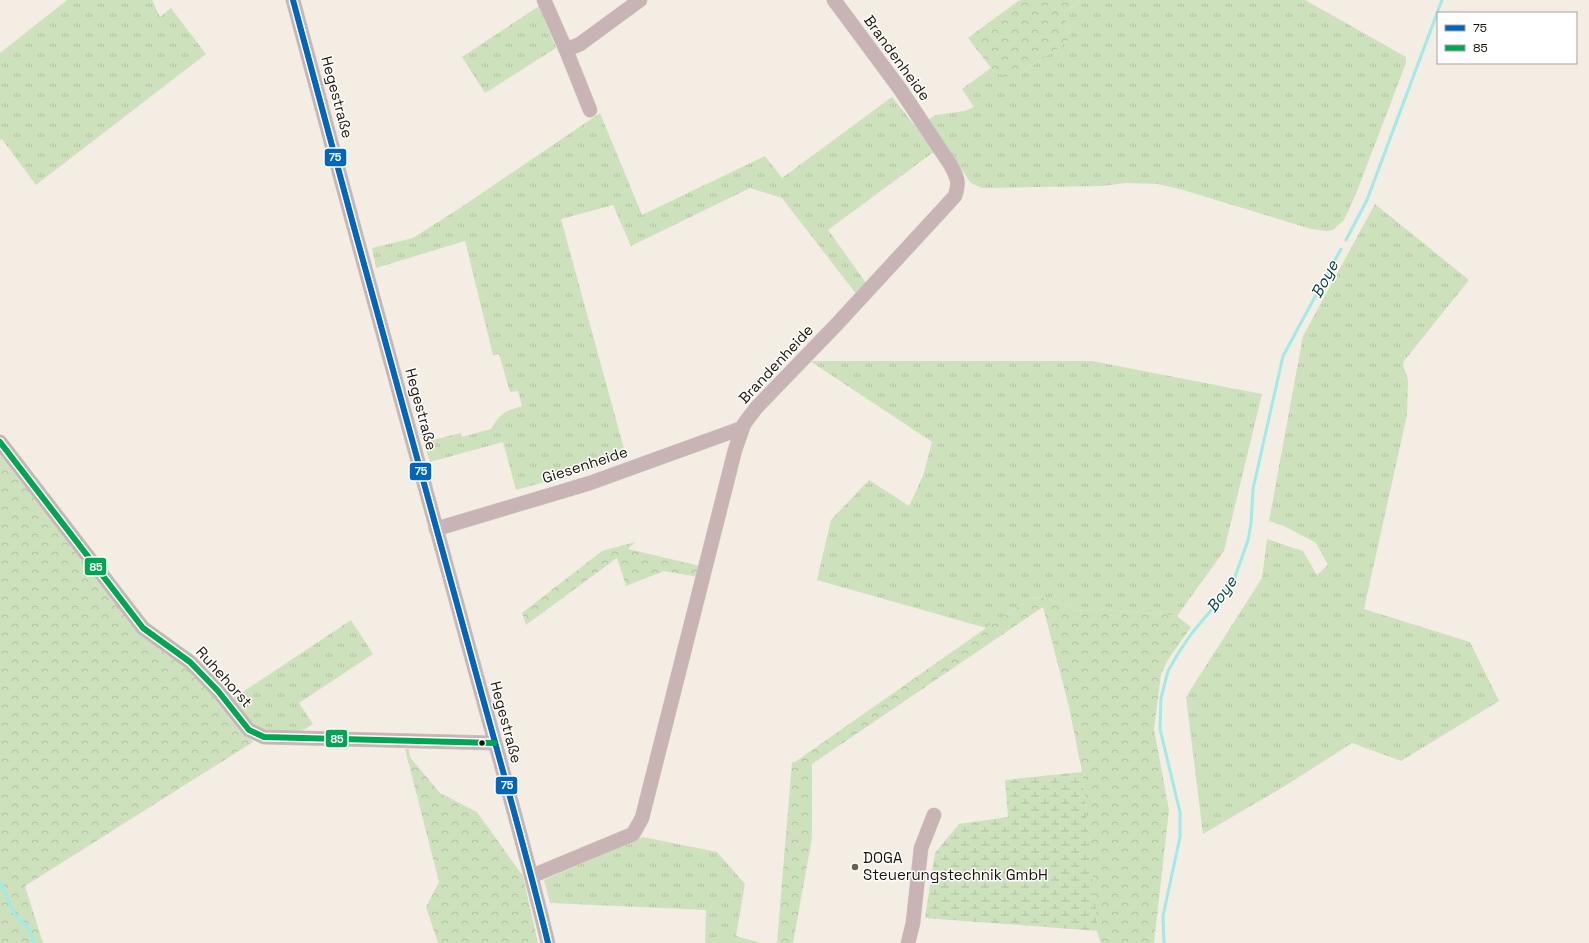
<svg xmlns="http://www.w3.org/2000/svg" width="1589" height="943" font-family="'Space Grotesk',sans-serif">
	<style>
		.grass { fill: url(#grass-tufts) }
		.forest { fill: url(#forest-crowns) }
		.wetland { fill: url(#wetland-marsh) }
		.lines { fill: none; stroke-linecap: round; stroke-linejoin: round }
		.stream { stroke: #9eebe9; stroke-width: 3 }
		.minor-casing { stroke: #d0c9c2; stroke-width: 15 }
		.minor { stroke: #c8b4b5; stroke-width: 14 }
		.bus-1-casing { stroke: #fff; stroke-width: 9 }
		.bus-2-casing { stroke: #fff; stroke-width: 9 }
		.bus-1 { stroke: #0065bd; stroke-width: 6 }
		.bus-2 { stroke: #00a651; stroke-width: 6 }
		.bus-dot { fill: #1b1308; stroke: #fff; stroke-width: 1.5 }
		.poi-dot { fill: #675f55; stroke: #fff; stroke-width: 1.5 }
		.labels { text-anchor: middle; stroke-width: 3; stroke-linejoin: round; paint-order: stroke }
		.street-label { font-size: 15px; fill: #1b1308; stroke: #fff }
		.poi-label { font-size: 15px; fill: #1b1308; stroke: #fff; text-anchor: start }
		.water-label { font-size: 16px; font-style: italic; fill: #043d3d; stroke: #fff }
		.line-badge { stroke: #fff; stroke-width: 1.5 }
		.badge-label { font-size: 11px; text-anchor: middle; font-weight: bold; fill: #fff }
	</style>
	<defs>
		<pattern id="grass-tufts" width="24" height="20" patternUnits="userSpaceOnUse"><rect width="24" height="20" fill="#cee1bd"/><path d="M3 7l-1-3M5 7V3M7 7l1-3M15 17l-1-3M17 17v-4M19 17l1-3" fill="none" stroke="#b0c0a1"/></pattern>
		<pattern id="forest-crowns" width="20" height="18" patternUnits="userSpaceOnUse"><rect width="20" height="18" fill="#cee1bd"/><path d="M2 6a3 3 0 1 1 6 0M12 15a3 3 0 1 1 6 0" fill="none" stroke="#b0c0a1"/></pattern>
		<pattern id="wetland-marsh" width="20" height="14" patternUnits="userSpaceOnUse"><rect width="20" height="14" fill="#cee1bd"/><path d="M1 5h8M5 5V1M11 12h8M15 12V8" fill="none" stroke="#b0c0a1"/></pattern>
	</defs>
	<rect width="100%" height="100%" fill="#f4ede3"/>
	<g class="grass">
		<polygon points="67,0 152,0 160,17 171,8 206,54 36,185 2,139 0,140 0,53"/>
		<polygon points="1080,0 1305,0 1406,57 1406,63 1356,194 1344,220 1333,230 1327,231 1311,229 1183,190 1158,184 1126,183 1102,186 982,188 971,183 927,121 935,115 965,111 974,107 962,89 991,68 997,73 1019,74 1064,44 1071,38 1064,13"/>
		<polygon points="539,6 556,48 485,93 462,57"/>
		<path d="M892 97 935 151 828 230 867 284 857 295 782 198 750 188 631 246 613 205 561 219 626 456 596 468 516 490 503 442 430 462 424 442 461 433 462 437 491 429C500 413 505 411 522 406L518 391 510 392 499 354 493 355 465 241 376 268 372 248 413 238 463 206 600 113 642 215 765 156 782 178Z"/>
		<polygon points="1375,204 1469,280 1404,361 1403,365 1408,380 1407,415 1364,609 1470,642 1499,701 1401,761 1352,743 1285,786 1203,834 1186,697 1262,578 1267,539 1303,551 1317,575 1328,565 1316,543 1284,526 1269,521 1303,336"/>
		<polygon points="810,361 1092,361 1262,394 1224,551 1177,616 1094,609 1076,611 1064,604 1040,597 1031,598 986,628 817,580 831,520 869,480 909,506 923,476 932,442"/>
		<polygon points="351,620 373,654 299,703 313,724 300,732 261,731 255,728 232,699"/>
		<polygon points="643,837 717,852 745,884 736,936 761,943 705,943 706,910 550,903 544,880"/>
	</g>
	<g class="forest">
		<polygon points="1022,0 1080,0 1064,13 1071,38 1064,44 1019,74 1006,76 997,73 991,68 968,38 1018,1"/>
		<polygon points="0,450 142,634 189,665 253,742 25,886 43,943 0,943"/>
		<polygon points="635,542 628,549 700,566 698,577 664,571 626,586 617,558 526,625 522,613 602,551"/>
		<polygon points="1040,597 1064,604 1076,611 1094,609 1177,616 1191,627 1169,658 1161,674 1154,729 1169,810 1154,943 1101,943 1098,935 1082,772 1069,707 1043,607 812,764 812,838 793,943 777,943 792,762 795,762 986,628 1031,598"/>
		<polygon points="405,749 409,749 410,757 440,793 477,812 523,876 538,943 438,943 426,907 439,882"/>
	</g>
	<polygon class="wetland" points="1082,772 1098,931 925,918 935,853 959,824 1008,817 1005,780"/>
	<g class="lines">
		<g class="stream">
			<polyline points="1346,240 1367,200 1442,0"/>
			<path d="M0 882C6 891 7 902 13 911 22 926 30 923 33 943"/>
			<polyline points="1164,943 1163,916 1180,837 1180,812 1160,729 1161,698 1168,671 1179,652 1192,633 1218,602 1235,577 1248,540 1251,524 1253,489 1283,356 1341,249"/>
		</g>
		<g class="minor-casing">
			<g id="minor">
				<path d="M293 0C350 215 409 430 468 644 495 744 524 843 548 943"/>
				<polyline points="544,0 566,50 580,44 640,0"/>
				<polyline points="566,50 590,110"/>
				<polyline points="0,442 143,628 190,662 218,691 249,730 264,737 494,743"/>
				<polyline points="436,529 590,483 742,428"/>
				<path d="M532 876 633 834 642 818 735 450 744 424 756 408 837 324 955 196C960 182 957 177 950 164L900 89 834 0"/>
				<polyline points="908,943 913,923 921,848 934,815"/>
			</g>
		</g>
		<use href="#minor" class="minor"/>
		<g class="bus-1-casing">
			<path id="bus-1" d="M293 0C350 215 409 430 468 644 495 744 524 843 548 943"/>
		</g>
		<g class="bus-2-casing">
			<polyline id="bus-2" points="0,442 143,628 190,662 218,691 249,730 264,737 494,743"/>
		</g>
		<use href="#bus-1" class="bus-1"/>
		<use href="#bus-2" class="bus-2"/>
	</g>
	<circle class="bus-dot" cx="482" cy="743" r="3.5"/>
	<circle class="poi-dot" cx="855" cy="867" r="4"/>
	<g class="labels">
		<g class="street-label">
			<text transform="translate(897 58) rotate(54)" y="5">Brandenheide</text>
			<text transform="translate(337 97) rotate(75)" y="5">Hegestraße</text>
			<text transform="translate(776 364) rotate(-47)" y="5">Brandenheide</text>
			<text transform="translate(421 409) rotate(75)" y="5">Hegestraße</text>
			<text transform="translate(585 465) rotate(-18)" y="5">Giesenheide</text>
			<text transform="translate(224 677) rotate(48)" y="5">Ruhehorst</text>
			<text transform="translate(506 722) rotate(75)" y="5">Hegestraße</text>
		</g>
		<g class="poi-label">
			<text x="863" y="863">DOGA<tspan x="863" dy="17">Steuerungstechnik GmbH</tspan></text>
		</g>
		<g class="water-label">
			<text transform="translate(1324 279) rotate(-62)" y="6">Boye</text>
			<text transform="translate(1221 594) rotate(-55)" y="6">Boye</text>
		</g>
	</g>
	<g class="line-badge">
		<rect x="324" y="148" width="23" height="19" rx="4" fill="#0065bd"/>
		<rect x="409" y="462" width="23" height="19" rx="4" fill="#0065bd"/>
		<rect x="84" y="557" width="23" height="19" rx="4" fill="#00a651"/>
		<rect x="325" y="729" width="23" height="19" rx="4" fill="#00a651"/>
		<rect x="495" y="776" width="23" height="19" rx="4" fill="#0065bd"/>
	</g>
	<g class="badge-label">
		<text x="335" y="161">75</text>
		<text x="421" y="475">75</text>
		<text x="96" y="571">85</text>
		<text x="337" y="743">85</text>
		<text x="507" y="789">75</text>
	</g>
	<rect x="1437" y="12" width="140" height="52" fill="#ffffff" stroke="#a4a19c"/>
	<rect x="1445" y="25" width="20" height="6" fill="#0065bd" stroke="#a4a19c"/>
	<text x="1473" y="32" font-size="12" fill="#1b1308">75</text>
	<rect x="1445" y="45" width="20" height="6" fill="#00a651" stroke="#a4a19c"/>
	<text x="1473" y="52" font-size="12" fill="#1b1308">85</text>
</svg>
